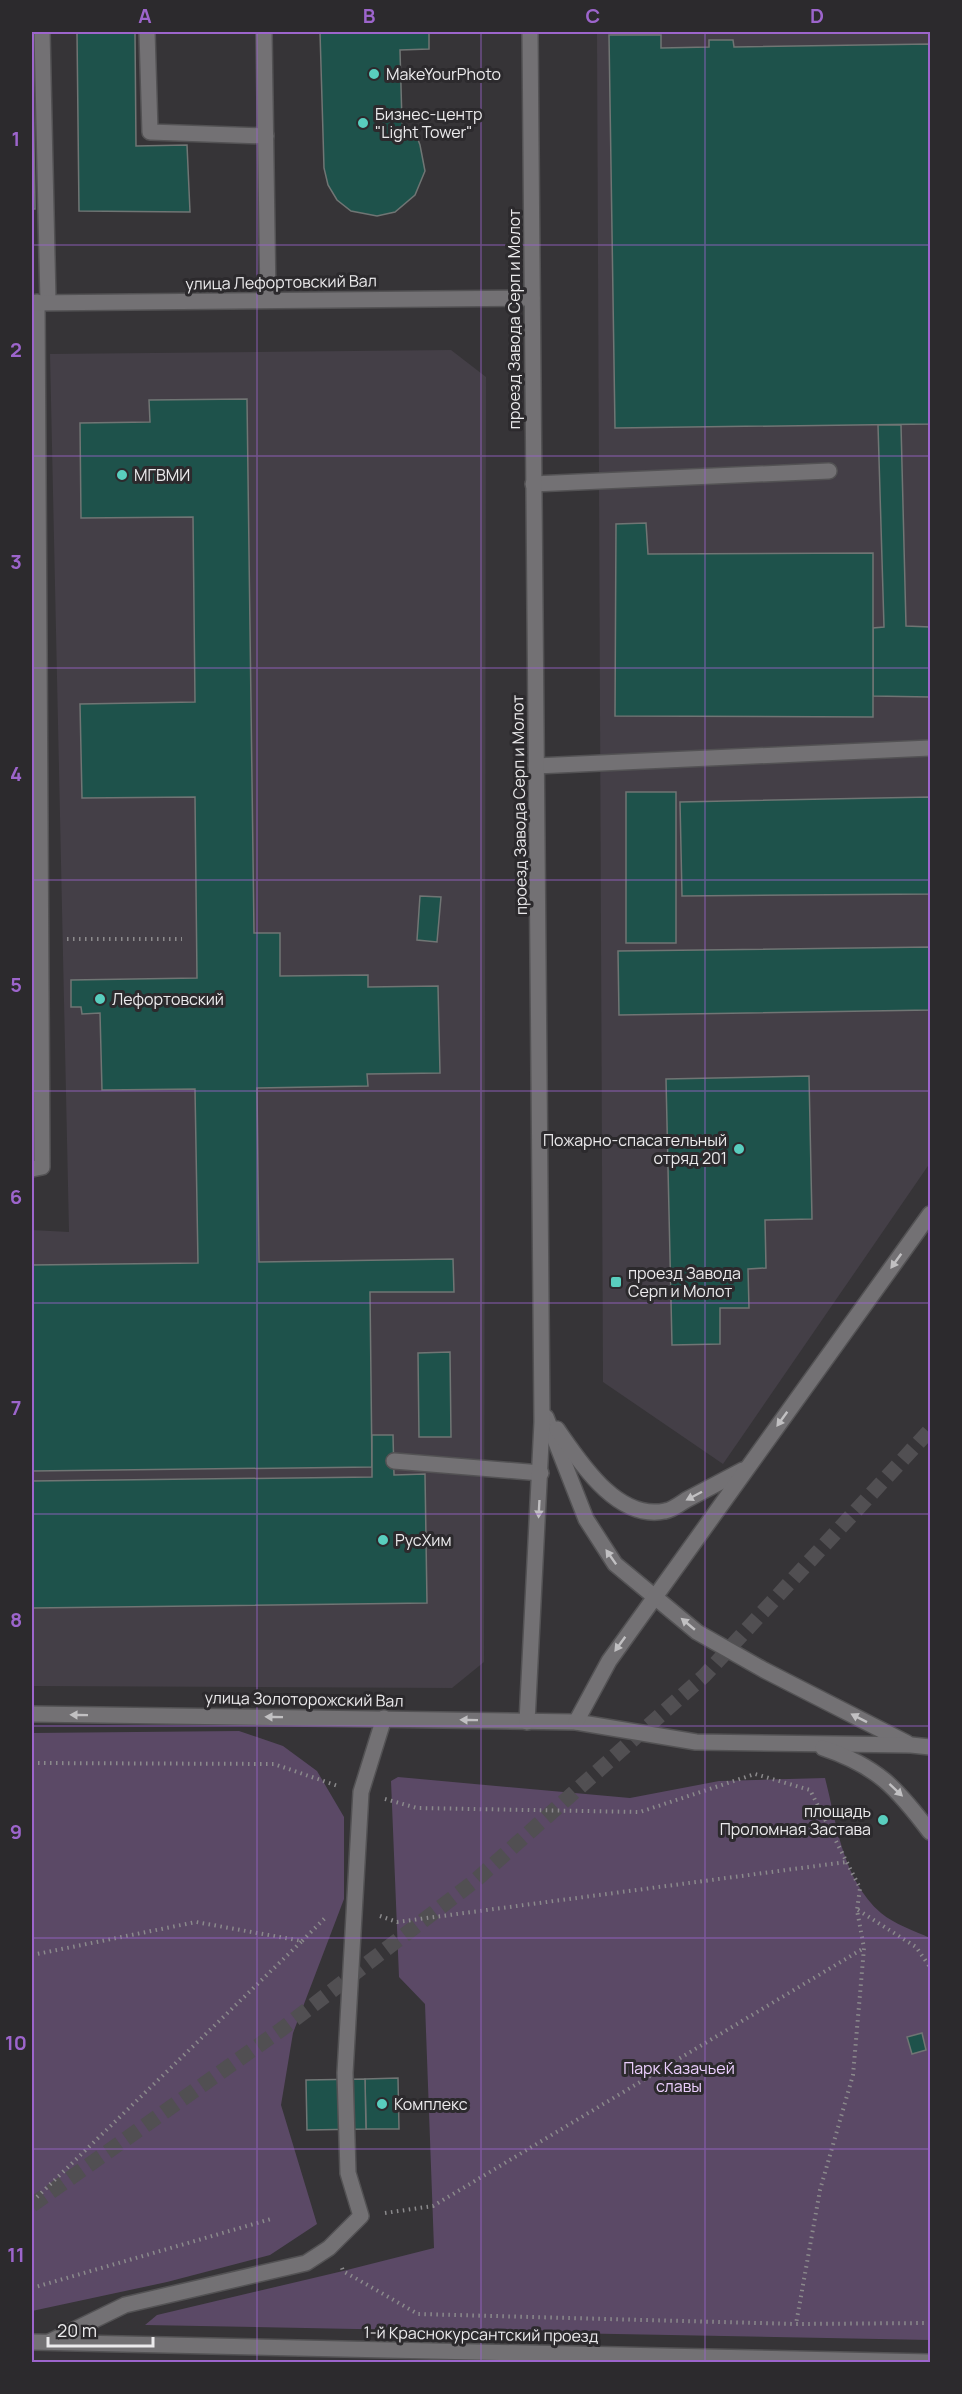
<svg xmlns="http://www.w3.org/2000/svg" width="962" height="2394" font-family="Manrope,sans-serif">
	<style>
		.built { fill: #443f47 }
		.green { fill: #5b4966 }
		.building { fill: #1e524b; stroke: #707574; stroke-width: 1.5 }
		.lines { fill: none; stroke-linecap: round; stroke-linejoin: round }
		.primary-tunnel { stroke: #514f52; stroke-width: 15; stroke-dasharray: 15 8; stroke-linecap: butt }
		.service-casing { stroke: #535254; stroke-width: 18 }
		.minor-casing { stroke: #535254; stroke-width: 18 }
		.tertiary-casing { stroke: #535254; stroke-width: 18 }
		.path { stroke: #8b8a8c; stroke-width: 4; stroke-dasharray: 1.5 4.5; stroke-linecap: butt }
		.service { stroke: #737174; stroke-width: 15 }
		.minor { stroke: #737174; stroke-width: 15 }
		.tertiary { stroke: #737174; stroke-width: 15 }
		.oneway { fill: #c1c0c2 }
		.grid { fill: none; stroke: #9d65cc; stroke-width: 1.5; stroke-opacity: 0.55 }
		.poi-dot { fill: #59cebe; stroke: #2c2a2d; stroke-width: 2 }
		.labels { text-anchor: middle; stroke-width: 6; stroke-linejoin: round; paint-order: stroke }
		.poi-label { font-size: 16px; fill: #ebeaec; stroke: #2c2a2d; text-anchor: start }
		.street-label { font-size: 16px; fill: #ebeaec; stroke: #2c2a2d }
		.park-label { font-size: 16px; fill: #eccffe; stroke: #2c2a2d }
		.neatline { fill: none; stroke: #9d65cc; stroke-width: 2 }
		.grid-label { font-size: 20px; text-anchor: middle; font-weight: bold; fill: #9d65cc }
	</style>
	<rect width="100%" height="100%" fill="#363437"/>
	<g class="built">
		<polygon points="597,32 930,32 930,1163 723,1464 603,1382"/>
		<polygon points="451,350 486,377 484,1662 452,1688 32,1686 32,1230 69,1232 50,354"/>
	</g>
	<g class="green">
		<polygon points="239,1731 283,1746 317,1771 344,1817 344,1899 293,2033 281,2105 317,2224 270,2255 167,2282 32,2311 32,1733"/>
		<path d="M398 1777 630 1798 719 1781 825 1778C837 1824 842 1879 881 1913 894 1924 915 1931 930 1938V2340L145 2325 157 2315 343 2271 434 2248 425 2004 399 1977 391 1781Z"/>
	</g>
	<g class="building">
		<polygon points="77,32 135,32 136,146 187,145 190,212 79,211"/>
		<polygon points="320,32 429,32 429,49 400,50 402,123 417,137 420,145 425,171 415,195 395,212 377,216 351,211 337,200 328,185 324,168"/>
		<polygon points="609,35 661,35 661,48 709,47 709,40 733,40 734,47 930,44 930,424 615,428"/>
		<polygon points="32,78 33,78 35,209 32,209"/>
		<polygon points="247,399 254,933 280,933 280,976 368,975 368,987 438,986 440,1073 367,1074 368,1086 257,1088 259,1262 453,1259 454,1292 370,1292 372,1467 32,1471 32,1265 198,1263 195,1089 102,1090 100,1013 82,1014 81,1007 71,1007 71,980 197,978 195,797 82,798 80,704 195,702 193,517 81,518 80,423 150,422 149,400"/>
		<polygon points="878,425 901,425 906,626 930,627 930,697 873,696 873,628 884,627"/>
		<polygon points="646,523 648,554 873,553 873,717 615,716 616,524"/>
		<rect x="626" y="792" width="50" height="151"/>
		<polygon points="930,797 930,894 682,896 680,802"/>
		<polygon points="420,896 441,897 437,942 417,940"/>
		<polygon points="930,947 930,1010 619,1015 618,951"/>
		<polygon points="809,1076 812,1219 765,1220 766,1268 748,1269 749,1308 720,1308 720,1344 672,1345 666,1079"/>
		<polygon points="450,1352 451,1437 419,1437 418,1353"/>
		<polygon points="372,1435 393,1435 394,1475 425,1474 427,1603 32,1608 32,1481 372,1477"/>
		<polygon points="922,2033 926,2050 912,2054 907,2037"/>
		<polygon points="398,2078 399,2129 366,2129 365,2079"/>
		<polygon points="365,2079 366,2129 307,2130 306,2080"/>
	</g>
	<g class="lines">
		<polyline class="primary-tunnel" points="32,2205 282,2029 476,1880 704,1676 930,1430"/>
		<g class="service-casing">
			<g id="service">
				<polyline points="42,32 48,302"/>
				<polyline points="147,32 150,132 266,136"/>
				<polyline points="264,32 268,300"/>
				<polyline points="533,484 829,471"/>
				<polyline points="536,766 930,748"/>
				<polyline points="32,1169 42,1167 37,302"/>
				<polyline points="394,1461 541,1473"/>
				<polyline points="49,2342 125,2305 306,2263 329,2248 361,2216 348,2173 345,2073 361,1792 384,1718"/>
			</g>
		</g>
		<g class="minor-casing">
			<polyline id="minor" points="32,303 532,298"/>
		</g>
		<g class="tertiary-casing">
			<g id="tertiary">
				<polyline points="546,1417 586,1519 615,1564 697,1632 764,1670 907,1743"/>
				<path d="M557 1429C580 1462 617 1521 665 1511 672 1510 680 1504 686 1500 705 1490 724 1480 743 1470"/>
				<polyline points="32,1714 576,1722 696,1742 911,1745 930,1747"/>
				<polyline points="527,1722 542,1422 530,32"/>
				<polyline points="576,1722 609,1661 930,1214"/>
				<path d="M823 1748C877 1766 897 1788 930 1832"/>
				<polyline points="32,2342 930,2362"/>
			</g>
		</g>
		<g class="path">
			<polyline points="67,939 182,939"/>
			<polyline points="32,1763 274,1764 338,1786"/>
			<polyline points="385,1799 417,1808 640,1812 755,1774 810,1790 860,1888 857,1910 864,1948 853,2075 820,2190 796,2324"/>
			<polyline points="858,1910 916,1947 930,1967"/>
			<polyline points="380,1916 397,1922 846,1862"/>
			<polyline points="302,1941 327,1916"/>
			<polyline points="32,1955 196,1922 302,1941 36,2198 32,2199"/>
			<polyline points="385,2213 433,2206 864,1948"/>
			<polyline points="342,2268 343,2271 418,2314 796,2324 930,2323"/>
			<polyline points="32,2288 271,2219"/>
		</g>
		<use href="#service" class="service"/>
		<use href="#minor" class="minor"/>
		<use href="#tertiary" class="tertiary"/>
	</g>
	<defs><path id="oneway-solid" d="M-6-.8H1V-3.2L6.5 0L1 3.2V.8H-6Z" transform="scale(1.5)"/></defs>
	<g class="oneway">
		<use href="#oneway-solid" transform="translate(896 1261) rotate(126)"/>
		<use href="#oneway-solid" transform="translate(782 1419) rotate(126)"/>
		<use href="#oneway-solid" transform="translate(694 1496) rotate(152)"/>
		<use href="#oneway-solid" transform="translate(539 1509) rotate(93)"/>
		<use href="#oneway-solid" transform="translate(611 1557) rotate(-125)"/>
		<use href="#oneway-solid" transform="translate(688 1624) rotate(-140)"/>
		<use href="#oneway-solid" transform="translate(620 1644) rotate(126)"/>
		<use href="#oneway-solid" transform="translate(79 1715) rotate(-179)"/>
		<use href="#oneway-solid" transform="translate(274 1717) rotate(-179)"/>
		<use href="#oneway-solid" transform="translate(859 1718) rotate(-153)"/>
		<use href="#oneway-solid" transform="translate(469 1720) rotate(-179)"/>
		<use href="#oneway-solid" transform="translate(896 1790) rotate(43)"/>
	</g>
	<path class="grid" d="M257 32V2362M481 32V2362M705 32V2362M32 245H930M32 456H930M32 668H930M32 880H930M32 1091H930M32 1303H930M32 1514H930M32 1726H930M32 1938H930M32 2149H930"/>
	<g class="poi-dot">
		<circle cx="374" cy="74" r="6"/>
		<circle cx="363" cy="123" r="6"/>
		<circle cx="122" cy="475" r="6"/>
		<circle cx="100" cy="999" r="6"/>
		<circle cx="739" cy="1149" r="6"/>
		<rect x="610" y="1276" width="12" height="12" rx="3"/>
		<circle cx="383" cy="1540" r="6"/>
		<circle cx="883" cy="1820" r="6"/>
		<circle cx="382" cy="2104" r="6"/>
	</g>
	<g class="labels">
		<g class="poi-label">
			<text x="386" y="80">MakeYourPhoto</text>
			<text x="375" y="120">Бизнес-центр<tspan x="375" dy="18">"Light Tower"</tspan></text>
			<text x="134" y="481">МГВМИ</text>
			<text x="112" y="1005">Лефортовский</text>
			<text x="727" y="1146" text-anchor="end">Пожарно-спасательный<tspan x="727" dy="18">отряд 201</tspan></text>
			<text x="628" y="1279">проезд Завода<tspan x="628" dy="18">Серп и Молот</tspan></text>
			<text x="395" y="1546">РусХим</text>
			<text x="871" y="1817" text-anchor="end">площадь<tspan x="871" dy="18">Проломная Застава</tspan></text>
			<text x="394" y="2110">Комплекс</text>
		</g>
		<g class="street-label">
			<text transform="translate(281 282) rotate(-1)" y="6">улица Лефортовский Вал</text>
			<text transform="translate(514 319) rotate(-90)" y="6">проезд Завода Серп и Молот</text>
			<text transform="translate(519 805) rotate(-91)" y="6">проезд Завода Серп и Молот</text>
			<text transform="translate(304 1699) rotate(1)" y="6">улица Золоторожский Вал</text>
			<text transform="translate(481 2334) rotate(1)" y="6">1-й Краснокурсантский проезд</text>
		</g>
		<g class="park-label">
			<text x="679" y="2074">Парк Казачьей<tspan x="679" dy="18">славы</tspan></text>
		</g>
	</g>
	<rect width="962" height="2394" fill="none" stroke="#2c2a2d" stroke-width="66"/>
	<path d="M48 2337v9h105v-9" fill="none" stroke="#ebeaec" stroke-width="3"/>
	<text x="57" y="2337" font-size="18" fill="#ebeaec" stroke="#2c2a2d" stroke-width="4.5" paint-order="stroke">20 m</text>
	<rect x="33" y="33" width="896" height="2328" class="neatline"/>
	<g class="grid-label">
		<text x="145" y="23">A</text>
		<text x="369" y="23">B</text>
		<text x="593" y="23">C</text>
		<text x="817" y="23">D</text>
		<text x="16" y="146">1</text>
		<text x="16" y="357">2</text>
		<text x="16" y="569">3</text>
		<text x="16" y="781">4</text>
		<text x="16" y="992">5</text>
		<text x="16" y="1204">6</text>
		<text x="16" y="1415">7</text>
		<text x="16" y="1627">8</text>
		<text x="16" y="1839">9</text>
		<text x="16" y="2050">10</text>
		<text x="16" y="2262">11</text>
	</g>
</svg>
